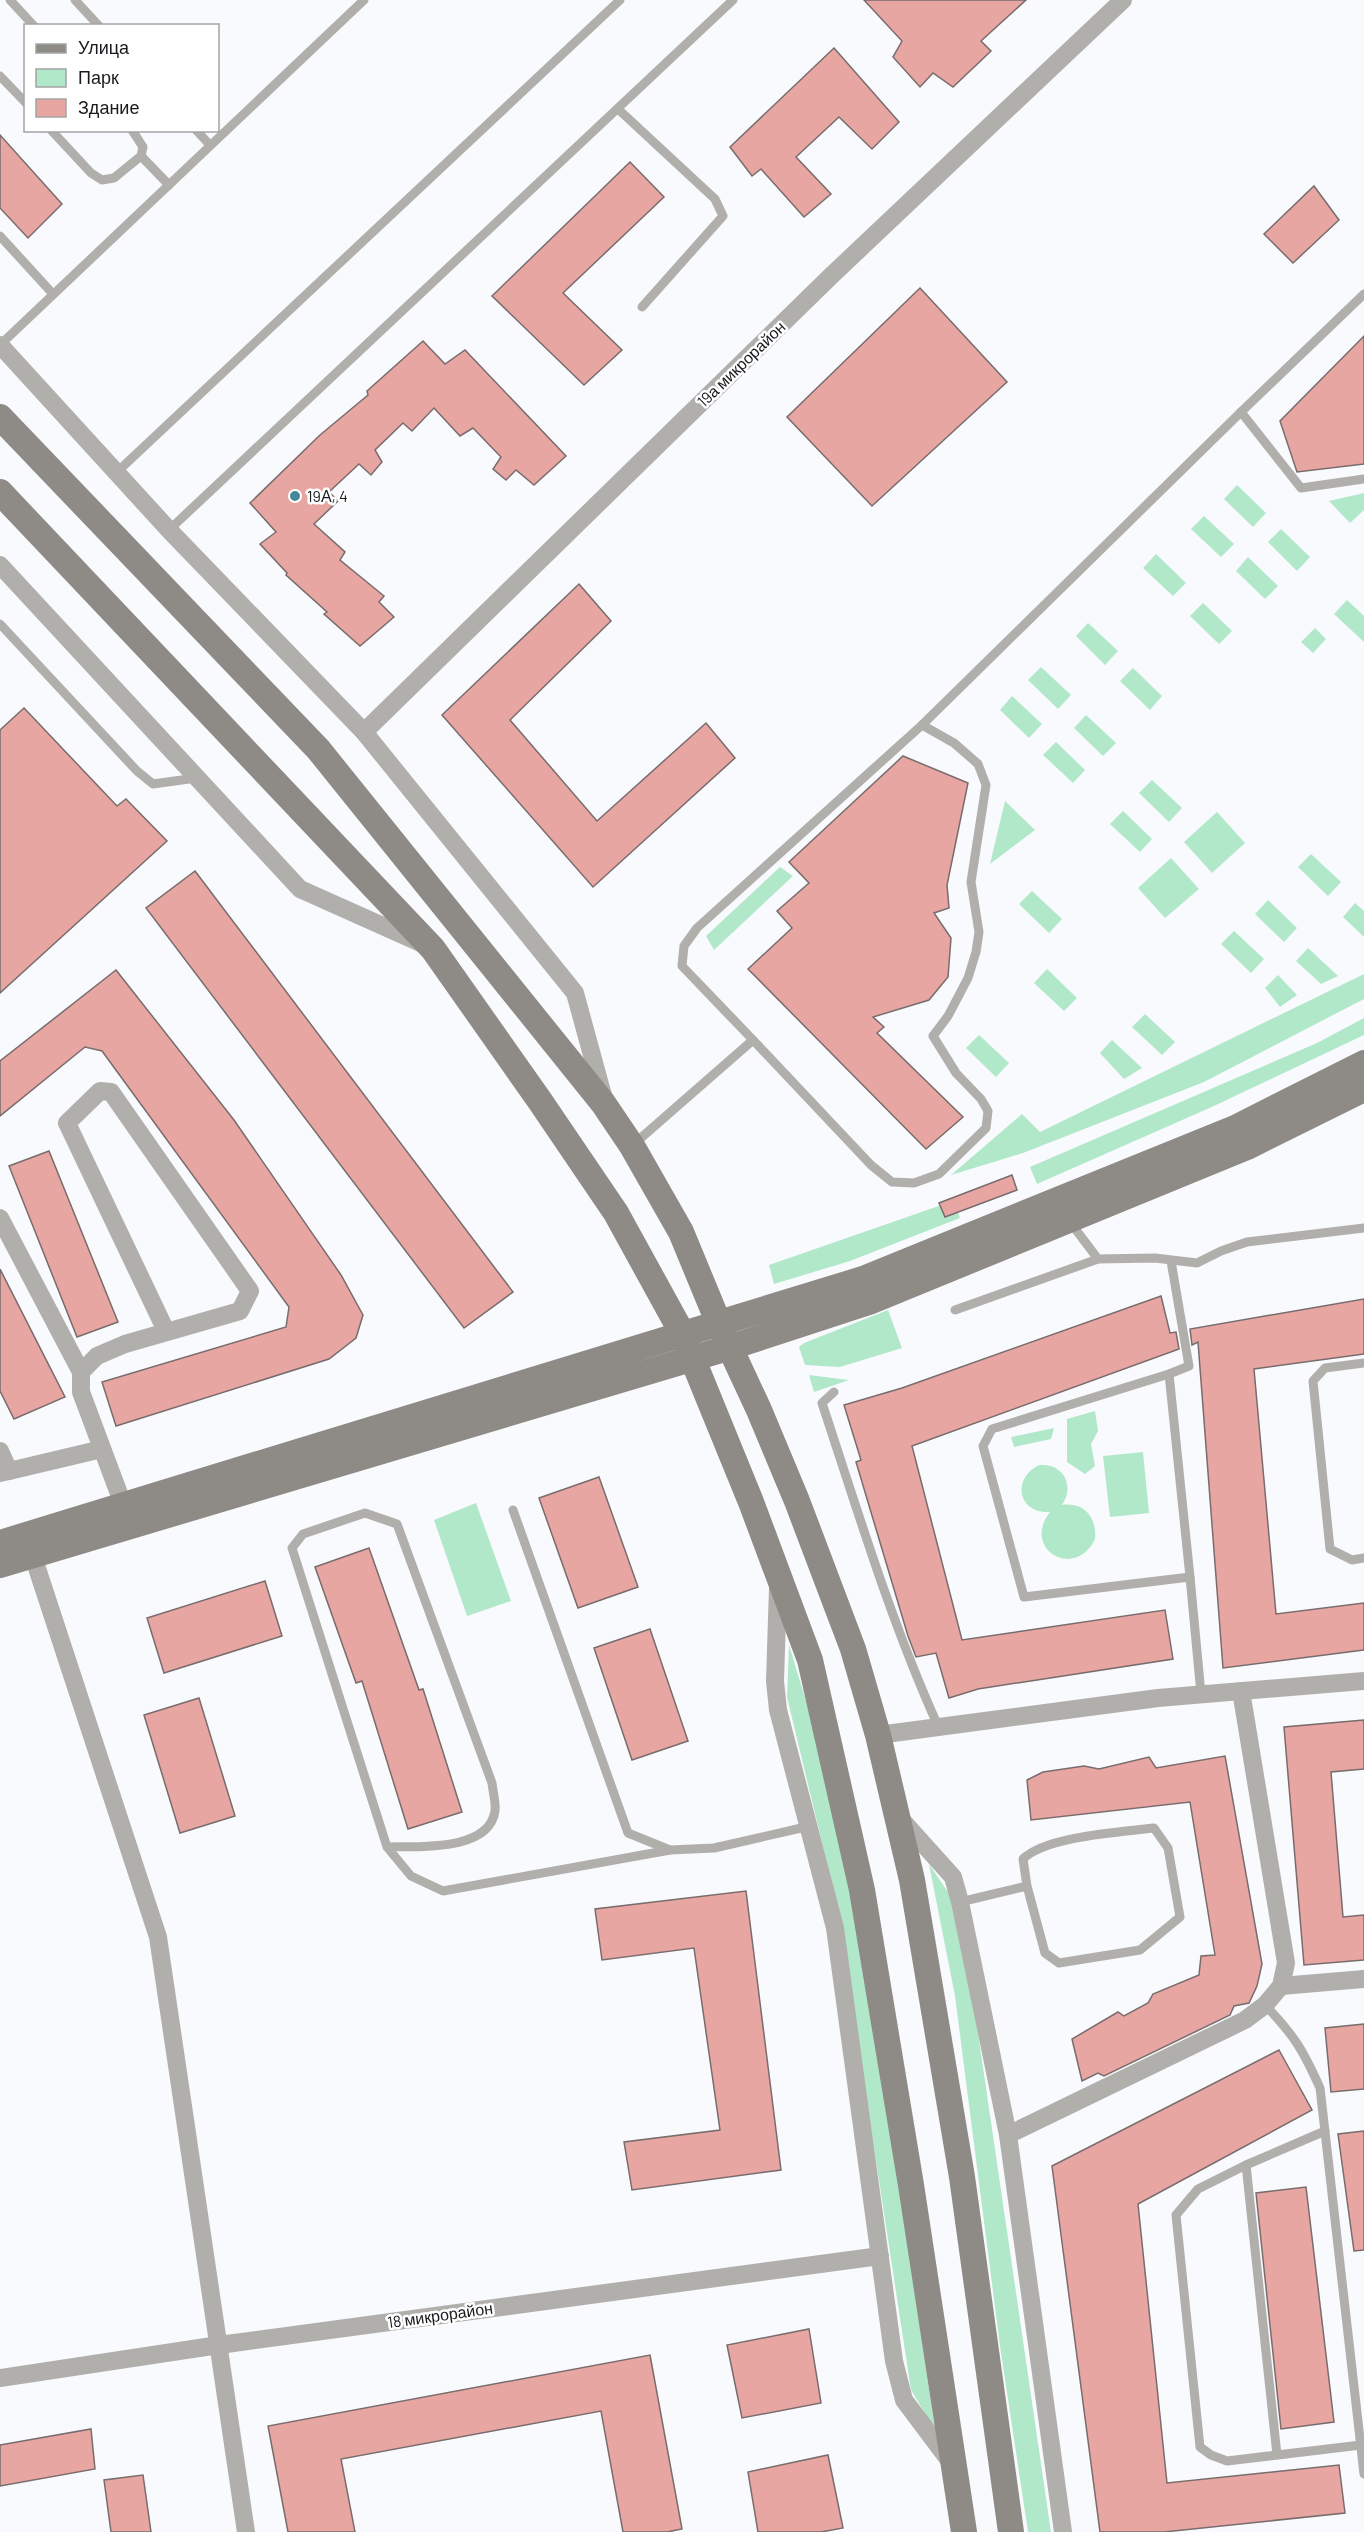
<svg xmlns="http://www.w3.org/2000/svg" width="1364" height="2532" font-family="Barlow,sans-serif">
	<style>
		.green { fill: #b2e8ca }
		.building { fill: #e8a6a3; stroke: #786c6c; stroke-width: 1.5 }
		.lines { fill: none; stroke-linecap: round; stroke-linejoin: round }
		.lane { stroke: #b1afab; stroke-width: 9 }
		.street { stroke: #b1afab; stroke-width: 18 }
		.secondary { stroke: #8e8a85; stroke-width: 26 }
		.poi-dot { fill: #468899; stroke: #fff; stroke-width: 2 }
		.labels { text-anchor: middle; stroke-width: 5; stroke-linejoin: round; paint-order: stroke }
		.street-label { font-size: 16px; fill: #1a1b1f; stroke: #fff }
		.poi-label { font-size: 16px; fill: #1a1b1f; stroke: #fff; text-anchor: start }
	</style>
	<rect width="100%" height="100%" fill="#f9fafe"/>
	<g class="green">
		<polygon points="1237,485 1266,513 1253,527 1224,499"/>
		<polygon points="1364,493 1364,510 1350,523 1329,501"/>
		<polygon points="1204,516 1234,544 1221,557 1191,529"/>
		<polygon points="1281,529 1310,557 1297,571 1268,542"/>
		<polygon points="1156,554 1186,583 1173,596 1143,568"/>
		<polygon points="1248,557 1278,586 1265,599 1236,571"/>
		<polygon points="1347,600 1364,616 1364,642 1334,614"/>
		<polygon points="1203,603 1232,631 1219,644 1190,616"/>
		<polygon points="1088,623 1118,651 1105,665 1076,636"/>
		<polygon points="1315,628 1326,639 1313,653 1301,642"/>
		<polygon points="1041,667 1071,695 1058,709 1028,680"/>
		<polygon points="1133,668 1162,696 1150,710 1120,681"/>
		<polygon points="1012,696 1042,724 1029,738 1000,710"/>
		<polygon points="1086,715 1116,743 1103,756 1074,728"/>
		<polygon points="1056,742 1085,770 1073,783 1043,755"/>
		<polygon points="1152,780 1182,808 1169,822 1139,793"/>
		<polygon points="1005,801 1035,830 990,864"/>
		<polygon points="1123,811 1152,839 1140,852 1110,824"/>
		<polygon points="1217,812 1245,843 1212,873 1184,842"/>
		<polygon points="1311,854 1341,882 1328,896 1298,867"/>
		<polygon points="1171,858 1199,889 1165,918 1138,888"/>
		<polygon points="780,867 793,876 714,950 706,936"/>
		<polygon points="1032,891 1062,919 1049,933 1019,904"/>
		<polygon points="1268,900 1297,928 1284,942 1255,914"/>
		<polygon points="1355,903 1364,911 1364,937 1343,917"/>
		<polygon points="1234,931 1264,959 1251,973 1221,944"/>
		<polygon points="1308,948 1338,976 1321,984 1296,961"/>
		<polygon points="1047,969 1077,998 1064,1011 1034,983"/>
		<polygon points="1364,974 1364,999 1204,1082 1023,1153 951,1175 1022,1114 1040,1132"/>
		<polygon points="1278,975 1297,995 1280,1007 1265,988"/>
		<polygon points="1145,1014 1175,1042 1162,1055 1132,1027"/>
		<polygon points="1364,1018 1364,1035 1214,1106 1037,1184 1030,1167 1317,1043"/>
		<polygon points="979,1035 1009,1063 996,1077 966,1048"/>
		<polygon points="1112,1040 1142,1068 1124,1079 1100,1053"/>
		<polygon points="953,1201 960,1218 850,1261 774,1284 769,1265"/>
		<polygon points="888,1310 902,1348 840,1367 805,1365 799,1347 804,1343"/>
		<polygon points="809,1375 849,1380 814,1392"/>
		<polygon points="1095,1411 1098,1431 1091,1444 1095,1466 1085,1474 1067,1462 1067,1419"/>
		<polygon points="1054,1428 1051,1439 1014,1447 1011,1437"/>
		<polygon points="1143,1452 1149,1513 1110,1517 1103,1456"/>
		<path d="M1039 1465C1064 1463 1075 1486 1062 1505 1084 1502 1097 1517 1095 1539 1075 1581 1021 1549 1050 1512 1018 1514 1011 1479 1039 1465Z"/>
		<polygon points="476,1503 511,1601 467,1616 434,1520"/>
		<polygon points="789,1645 817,1737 855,1888 935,2430 911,2390 837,1905 787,1697"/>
		<polygon points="929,1864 952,1898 978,2033 1051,2532 1028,2532 1000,2346 955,1996"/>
	</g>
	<g class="building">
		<polygon points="864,0 1026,0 981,41 991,51 953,87 933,73 920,87 893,57 902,41"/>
		<polygon points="834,48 899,122 872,149 839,117 796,157 831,194 804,217 761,169 752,176 730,147"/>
		<polygon points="0,135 62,204 28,238 0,208"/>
		<polygon points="630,162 664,197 563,293 622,350 584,385 492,296"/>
		<polygon points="1314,186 1339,220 1293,263 1264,234"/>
		<polygon points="920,288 1007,382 872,506 787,417"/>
		<polygon points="1364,336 1364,464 1297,472 1280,421"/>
		<polygon points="423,341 445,364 465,350 566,456 534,485 516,470 506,480 493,469 501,457 473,428 460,436 434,408 412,431 403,423 375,450 382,462 371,475 359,464 329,492 338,501 314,524 345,552 340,560 384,596 379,602 394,617 360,646 324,614 327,612 286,575 287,573 260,544 276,532 250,503 320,435 368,395 367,391"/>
		<polygon points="579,584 611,621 510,720 597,821 706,723 735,758 593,887 442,715"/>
		<polygon points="24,708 117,806 126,799 167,841 0,993 0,730"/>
		<polygon points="903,756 968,783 947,885 949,908 934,913 951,938 948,977 929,1000 873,1017 884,1027 877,1033 963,1117 926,1149 748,969 792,928 777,911 809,883 789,862"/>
		<polygon points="195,871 513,1292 464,1328 146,908"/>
		<polygon points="116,970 234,1120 341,1275 363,1315 356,1338 329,1359 116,1426 102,1382 286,1327 289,1307 102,1051 85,1047 0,1116 0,1061"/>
		<polygon points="49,1151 118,1322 77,1337 9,1166"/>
		<polygon points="1012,1175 1017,1190 945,1217 939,1203"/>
		<polygon points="0,1269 65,1397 14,1419 0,1391"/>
		<polygon points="1161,1296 1170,1333 1176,1332 1179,1349 912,1446 962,1640 1165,1610 1173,1659 978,1689 949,1698 936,1653 916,1657 908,1636 856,1462 861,1460 844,1405 902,1388"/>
		<polygon points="1364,1299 1364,1354 1254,1369 1276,1614 1364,1603 1364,1650 1223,1668 1198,1342 1192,1345 1190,1329"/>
		<polygon points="599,1477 638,1587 578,1608 539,1498"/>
		<polygon points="369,1548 419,1690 423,1689 462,1812 408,1829 362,1681 356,1683 315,1567"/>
		<polygon points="265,1581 282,1636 164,1673 147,1618"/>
		<polygon points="650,1629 688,1741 632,1760 594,1648"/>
		<polygon points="199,1698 235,1816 180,1833 144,1715"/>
		<polygon points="1364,1720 1364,1769 1331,1772 1343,1917 1364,1915 1364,1960 1304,1965 1284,1727"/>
		<polygon points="1225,1756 1262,1964 1257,1986 1249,2003 1234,2006 1230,2015 1104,2076 1098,2073 1082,2081 1072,2039 1118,2012 1124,2016 1148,2003 1153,1994 1199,1975 1201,1956 1215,1955 1190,1802 1031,1820 1027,1780 1043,1772 1084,1766 1099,1769 1149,1757 1156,1768"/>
		<polygon points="746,1891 781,2170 632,2190 624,2142 720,2130 694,1948 602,1960 595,1909"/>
		<polygon points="1364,2024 1364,2089 1331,2092 1325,2028"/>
		<polygon points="1279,2050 1312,2110 1138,2204 1167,2483 1339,2465 1345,2513 1164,2532 1100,2532 1052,2166"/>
		<polygon points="1364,2131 1364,2250 1354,2251 1338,2134"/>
		<polygon points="1306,2187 1334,2422 1281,2429 1256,2193"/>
		<polygon points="809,2329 821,2403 742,2418 727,2345"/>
		<polygon points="650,2355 682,2529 667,2532 623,2532 601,2411 341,2459 355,2532 288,2532 268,2426"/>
		<polygon points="91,2429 95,2469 0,2486 0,2445"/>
		<polygon points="828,2455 843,2528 821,2532 758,2532 748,2472"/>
		<polygon points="143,2475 151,2532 111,2532 104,2480"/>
	</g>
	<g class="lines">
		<g class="lane">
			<polyline points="10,0 34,26"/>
			<polyline points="75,0 99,26"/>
			<polyline points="0,76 26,103"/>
			<polyline points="618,109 715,199 723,216 642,307"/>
			<polyline points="51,130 91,173 102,180 114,178 141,156 143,147 132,130"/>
			<polyline points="196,130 210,145"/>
			<polyline points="141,156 169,185"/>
			<polyline points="0,236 53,294"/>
			<polyline points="1364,294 1241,412 1301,488 1364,479"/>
			<polyline points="0,345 364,0"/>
			<polyline points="117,472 620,0"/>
			<polyline points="169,530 733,0"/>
			<polyline points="0,624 137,771 153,784 196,778"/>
			<polyline points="753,1040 682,966 684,946 697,928 922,725 1241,412"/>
			<polyline points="634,1144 753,1040 871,1165 892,1182 914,1183 939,1174 986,1128 988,1111 981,1099 956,1073 933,1036 948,1016 968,978 976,952 979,932 971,882 986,785 978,764 954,743 922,725"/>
			<polyline points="1070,1222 1098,1259 1155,1258 1197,1263 1221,1251 1247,1242 1364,1228"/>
			<polyline points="1171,1261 1189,1366 1169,1374 992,1429 983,1446 1024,1597 1190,1577 1201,1694"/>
			<polyline points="955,1310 1098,1259"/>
			<polyline points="1364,1363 1325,1368 1313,1381 1330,1549 1352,1560 1364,1558"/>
			<polyline points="1169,1374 1190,1577"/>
			<path d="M834 1392 822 1403C858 1512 891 1622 938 1726"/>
			<polyline points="513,1510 628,1833 670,1850 714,1848 810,1826"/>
			<path d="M387 1847C417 1846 489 1852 495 1811 496 1803 493 1792 492 1783L397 1524 365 1513 303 1534 292 1548 387 1847 411 1876 443 1891 670 1850"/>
			<path d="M960 1902 1027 1886 1023 1859C1046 1836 1122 1832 1154 1828L1168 1848 1180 1917 1140 1950 1059 1963 1045 1953 1027 1886"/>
			<path d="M1265 2005C1294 2035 1303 2050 1320 2088L1364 2474"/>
			<polyline points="1325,2131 1246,2165 1198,2189 1176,2215 1200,2447 1211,2455 1227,2461 1361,2445"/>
			<polyline points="1246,2165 1277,2455"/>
		</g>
		<g class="street">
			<polyline points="0,345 169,530 364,732 575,993 604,1099"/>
			<polyline points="0,565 300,889 423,944"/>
			<polyline points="364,732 832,275 1123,0"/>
			<polyline points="0,1218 81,1372 81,1392 124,1507"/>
			<polyline points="81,1372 97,1356 125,1344 240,1311 250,1291 111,1092 100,1091 67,1123 166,1331"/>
			<polyline points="0,1451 9,1471 0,1473"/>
			<polyline points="9,1471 102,1449"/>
			<polyline points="33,1556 158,1937 246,2532"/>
			<polyline points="778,1587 775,1681 778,1710 835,1928 894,2361 904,2400 952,2464"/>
			<polyline points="878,1735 1158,1698 1364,1681"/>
			<polyline points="899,1817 953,1877 960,1902 1008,2135 1063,2532"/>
			<polyline points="1281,1986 1364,1979"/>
			<polyline points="1008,2135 1245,2020 1265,2005 1281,1986 1286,1963 1241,1691"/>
			<polyline points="0,2378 219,2345 880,2256"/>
		</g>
		<g class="secondary">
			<polyline points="0,417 318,749 603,1103 632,1146 681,1232 719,1324 759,1410 797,1501 853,1649 878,1735 912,1880 962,2177 1011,2532"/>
			<polyline points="0,492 433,949 540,1101 616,1213 682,1333 751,1502 810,1660 862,1890 911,2185 964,2532"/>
			<polyline points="0,1543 863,1279 1235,1128 1364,1063"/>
			<polyline points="0,1565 731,1347 869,1302 1247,1147 1364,1089"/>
		</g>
	</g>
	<circle class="poi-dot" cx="295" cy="496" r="6"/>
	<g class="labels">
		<g class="street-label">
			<text transform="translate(741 364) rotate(-44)" y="6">19а микрорайон</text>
			<text transform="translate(440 2315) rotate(-8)" y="6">18 микрорайон</text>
		</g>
		<g class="poi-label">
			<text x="307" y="502">19А, 4</text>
		</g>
	</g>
	<rect x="24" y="24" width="195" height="108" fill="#ffffff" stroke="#a3a4a5" stroke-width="1.5"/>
	<rect x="36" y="44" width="30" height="9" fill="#8e8a85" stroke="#a3a4a5" stroke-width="1.5"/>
	<text x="78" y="54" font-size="18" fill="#1a1b1f">Улица</text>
	<rect x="36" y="69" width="30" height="18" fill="#b2e8ca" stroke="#a3a4a5" stroke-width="1.5"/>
	<text x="78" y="84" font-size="18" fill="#1a1b1f">Парк</text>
	<rect x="36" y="99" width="30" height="18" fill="#e8a6a3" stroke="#a3a4a5" stroke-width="1.5"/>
	<text x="78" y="114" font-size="18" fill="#1a1b1f">Здание</text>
</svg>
